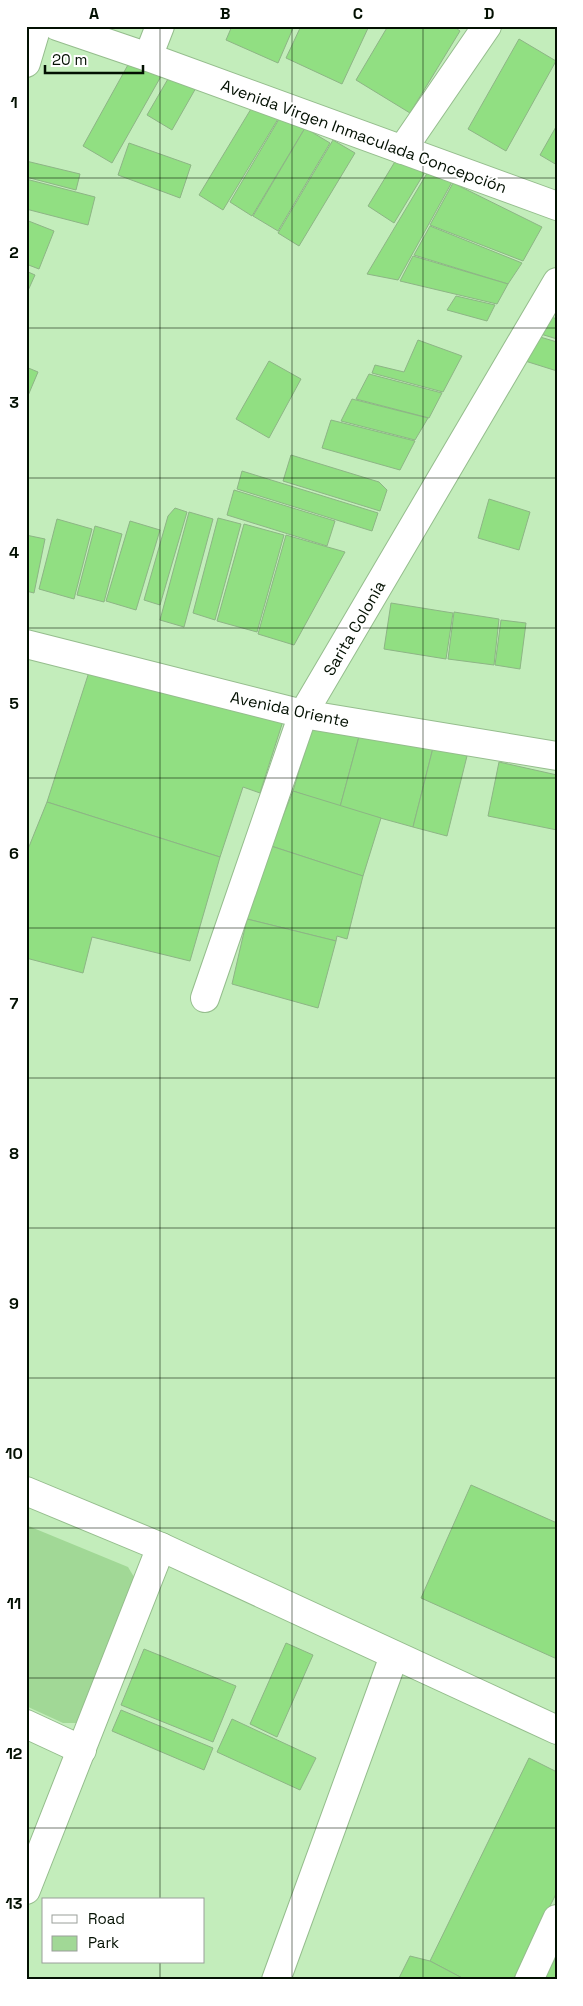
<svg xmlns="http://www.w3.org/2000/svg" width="583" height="2006" font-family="'Space Grotesk',sans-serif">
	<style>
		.green { fill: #a1d896 }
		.building { fill: #91df82; stroke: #8db585 }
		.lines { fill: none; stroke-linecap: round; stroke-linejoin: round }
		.minor-casing { stroke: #95bd8d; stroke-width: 30 }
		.minor { stroke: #fff; stroke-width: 28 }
		.grid { fill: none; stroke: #031002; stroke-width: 1; stroke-opacity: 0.55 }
		.labels { text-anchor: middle; stroke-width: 4; stroke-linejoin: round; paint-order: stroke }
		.street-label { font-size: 16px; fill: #031002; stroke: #fff }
		.neatline { fill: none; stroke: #031002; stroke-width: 2 }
		.grid-label { font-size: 16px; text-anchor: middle; font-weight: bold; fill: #031002 }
	</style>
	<rect width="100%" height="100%" fill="#c3edbb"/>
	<polygon class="green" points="26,1525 128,1567 134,1577 131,1589 78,1723 63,1723 26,1706"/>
	<g class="building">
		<polygon points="232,26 294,26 278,63 226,40"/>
		<polygon points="301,26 369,26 342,84 286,58"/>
		<polygon points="388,26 453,26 460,31 410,113 356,80"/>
		<polygon points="519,39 556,61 506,151 468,129"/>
		<polygon points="134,54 164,71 112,163 83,146"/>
		<polygon points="172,72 197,86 172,130 147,115"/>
		<polygon points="257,99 281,114 223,210 199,195"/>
		<polygon points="282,114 305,128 252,216 230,202"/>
		<polygon points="557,125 557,165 540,155"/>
		<polygon points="305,128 330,143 278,231 253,216"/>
		<polygon points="333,140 355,153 299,246 278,233"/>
		<polygon points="129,143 191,165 180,198 118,175"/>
		<polygon points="399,155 425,172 394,223 368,206"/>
		<polygon points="26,161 80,174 76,190 26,177"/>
		<polygon points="429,170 452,182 398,280 367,274"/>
		<polygon points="26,179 95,197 88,225 26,209"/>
		<polygon points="453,183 542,227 523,261 430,225"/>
		<polygon points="26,220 54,231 39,269 26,264"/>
		<polygon points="430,226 522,263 508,284 414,255"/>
		<polygon points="413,256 508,284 497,304 400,281"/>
		<polygon points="26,271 35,275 26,295"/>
		<polygon points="456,296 495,305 487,321 447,310"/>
		<polygon points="540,313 557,319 557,339 534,332"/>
		<polygon points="530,334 557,342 557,371 522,360"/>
		<polygon points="418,340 462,356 443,392 372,373 375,365 404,372"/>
		<polygon points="269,361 301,379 269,438 236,419"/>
		<polygon points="26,367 38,372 27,398 26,398"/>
		<polygon points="369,374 442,393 429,418 356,399"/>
		<polygon points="352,399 428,418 415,440 341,421"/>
		<polygon points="331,420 415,441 400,470 322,448"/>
		<polygon points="291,455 379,482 387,490 380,511 283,481"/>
		<polygon points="242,471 378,513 372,531 237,489"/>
		<polygon points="234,490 335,521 327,546 227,515"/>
		<polygon points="489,499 530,512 519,550 478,538"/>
		<polygon points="175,508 187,512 160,605 144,600 168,516"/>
		<polygon points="189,512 213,519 184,627 160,620"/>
		<polygon points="218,518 241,524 215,620 193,613"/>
		<polygon points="57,519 92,529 74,599 39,589"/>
		<polygon points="130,521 160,530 136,610 106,601"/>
		<polygon points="244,524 284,535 257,632 217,621"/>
		<polygon points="95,526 122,534 104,602 77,595"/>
		<polygon points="26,535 45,539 34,593 26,591"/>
		<polygon points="286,535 345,552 294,645 258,634"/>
		<polygon points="391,603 453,613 446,659 384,649"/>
		<polygon points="454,612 499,619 494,665 448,659"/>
		<polygon points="501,620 526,623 520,669 495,665"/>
		<polygon points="89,672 283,721 260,793 243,787 220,857 47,802"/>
		<polygon points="315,718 361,729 340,807 293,791"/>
		<polygon points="361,729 433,748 413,827 340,807"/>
		<polygon points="433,748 467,756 447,836 413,827"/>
		<polygon points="499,762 557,775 557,830 488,816"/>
		<polygon points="293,791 381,818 363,876 271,846"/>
		<polygon points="47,802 220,857 190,961 92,937 83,973 26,958 26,854"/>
		<polygon points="271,846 363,876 347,939 337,936 336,941 247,919"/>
		<polygon points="247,919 336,941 318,1008 232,984"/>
		<polygon points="471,1485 557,1523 557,1659 421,1598"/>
		<polygon points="286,1643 313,1655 277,1737 250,1724"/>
		<polygon points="144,1649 236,1686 213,1742 121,1705"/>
		<polygon points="121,1710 213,1748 204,1770 112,1731"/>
		<polygon points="232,1719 316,1758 300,1790 217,1752"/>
		<polygon points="529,1758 557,1772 557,1892 513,1980 466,1980 430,1961"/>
		<polygon points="557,1955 557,1980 544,1980"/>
		<polygon points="410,1956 430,1961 466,1980 398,1980"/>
	</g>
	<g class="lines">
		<g class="minor-casing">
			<g id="minor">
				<polyline points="57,26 148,57 557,206"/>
				<polyline points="148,57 160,26"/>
				<polyline points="26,63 37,26"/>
				<polyline points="402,150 487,26"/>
				<polyline points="26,644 303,714 557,756"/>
				<polyline points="205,998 303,714 557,282"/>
				<polyline points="26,1491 161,1547 557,1730"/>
				<polyline points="26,1724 82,1750"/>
				<polyline points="26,1890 161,1547"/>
				<polyline points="276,1980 394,1656"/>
				<polyline points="529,1980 557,1919"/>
			</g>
		</g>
		<use href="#minor" class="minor"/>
	</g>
	<path class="grid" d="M160 26V1900M292 26V1980M423 26V1980M26 178H557M26 328H557M26 478H557M26 628H557M26 778H557M26 928H557M26 1078H557M26 1228H557M26 1378H557M26 1528H557M26 1678H557M26 1828H557M160 1962V1980"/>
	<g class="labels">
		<g class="street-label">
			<text transform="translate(364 136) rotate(20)" y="6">Avenida Virgen Inmaculada Concepción</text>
			<text transform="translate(354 628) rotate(-60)" y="6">Sarita Colonia</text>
			<text transform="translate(290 709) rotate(12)" y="6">Avenida Oriente</text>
		</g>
	</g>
	<rect width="583" height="2006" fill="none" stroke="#ffffff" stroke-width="55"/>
	<rect x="42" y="1898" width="162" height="65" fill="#ffffff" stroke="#9a9f9a"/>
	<rect x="52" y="1915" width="25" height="8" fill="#ffffff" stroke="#9a9f9a"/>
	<text x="88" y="1924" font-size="15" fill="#031002">Road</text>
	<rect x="52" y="1936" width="25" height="15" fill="#a1d896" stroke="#9a9f9a"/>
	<text x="88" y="1948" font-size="15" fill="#031002">Park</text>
	<path d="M45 65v8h98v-8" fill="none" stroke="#031002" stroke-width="2.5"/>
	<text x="52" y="65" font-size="15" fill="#031002" stroke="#ffffff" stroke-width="4" paint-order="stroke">20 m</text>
	<rect x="28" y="28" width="528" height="1950" class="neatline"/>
	<g class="grid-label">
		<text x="94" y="19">A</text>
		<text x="225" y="19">B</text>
		<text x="358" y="19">C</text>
		<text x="489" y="19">D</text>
		<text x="14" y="108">1</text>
		<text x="14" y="258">2</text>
		<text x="14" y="408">3</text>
		<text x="14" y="558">4</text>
		<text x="14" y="709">5</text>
		<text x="14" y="859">6</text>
		<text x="14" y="1009">7</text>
		<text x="14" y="1159">8</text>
		<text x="14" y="1309">9</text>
		<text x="14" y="1459">10</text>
		<text x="14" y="1609">11</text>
		<text x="14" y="1759">12</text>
		<text x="14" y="1909">13</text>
	</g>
</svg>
